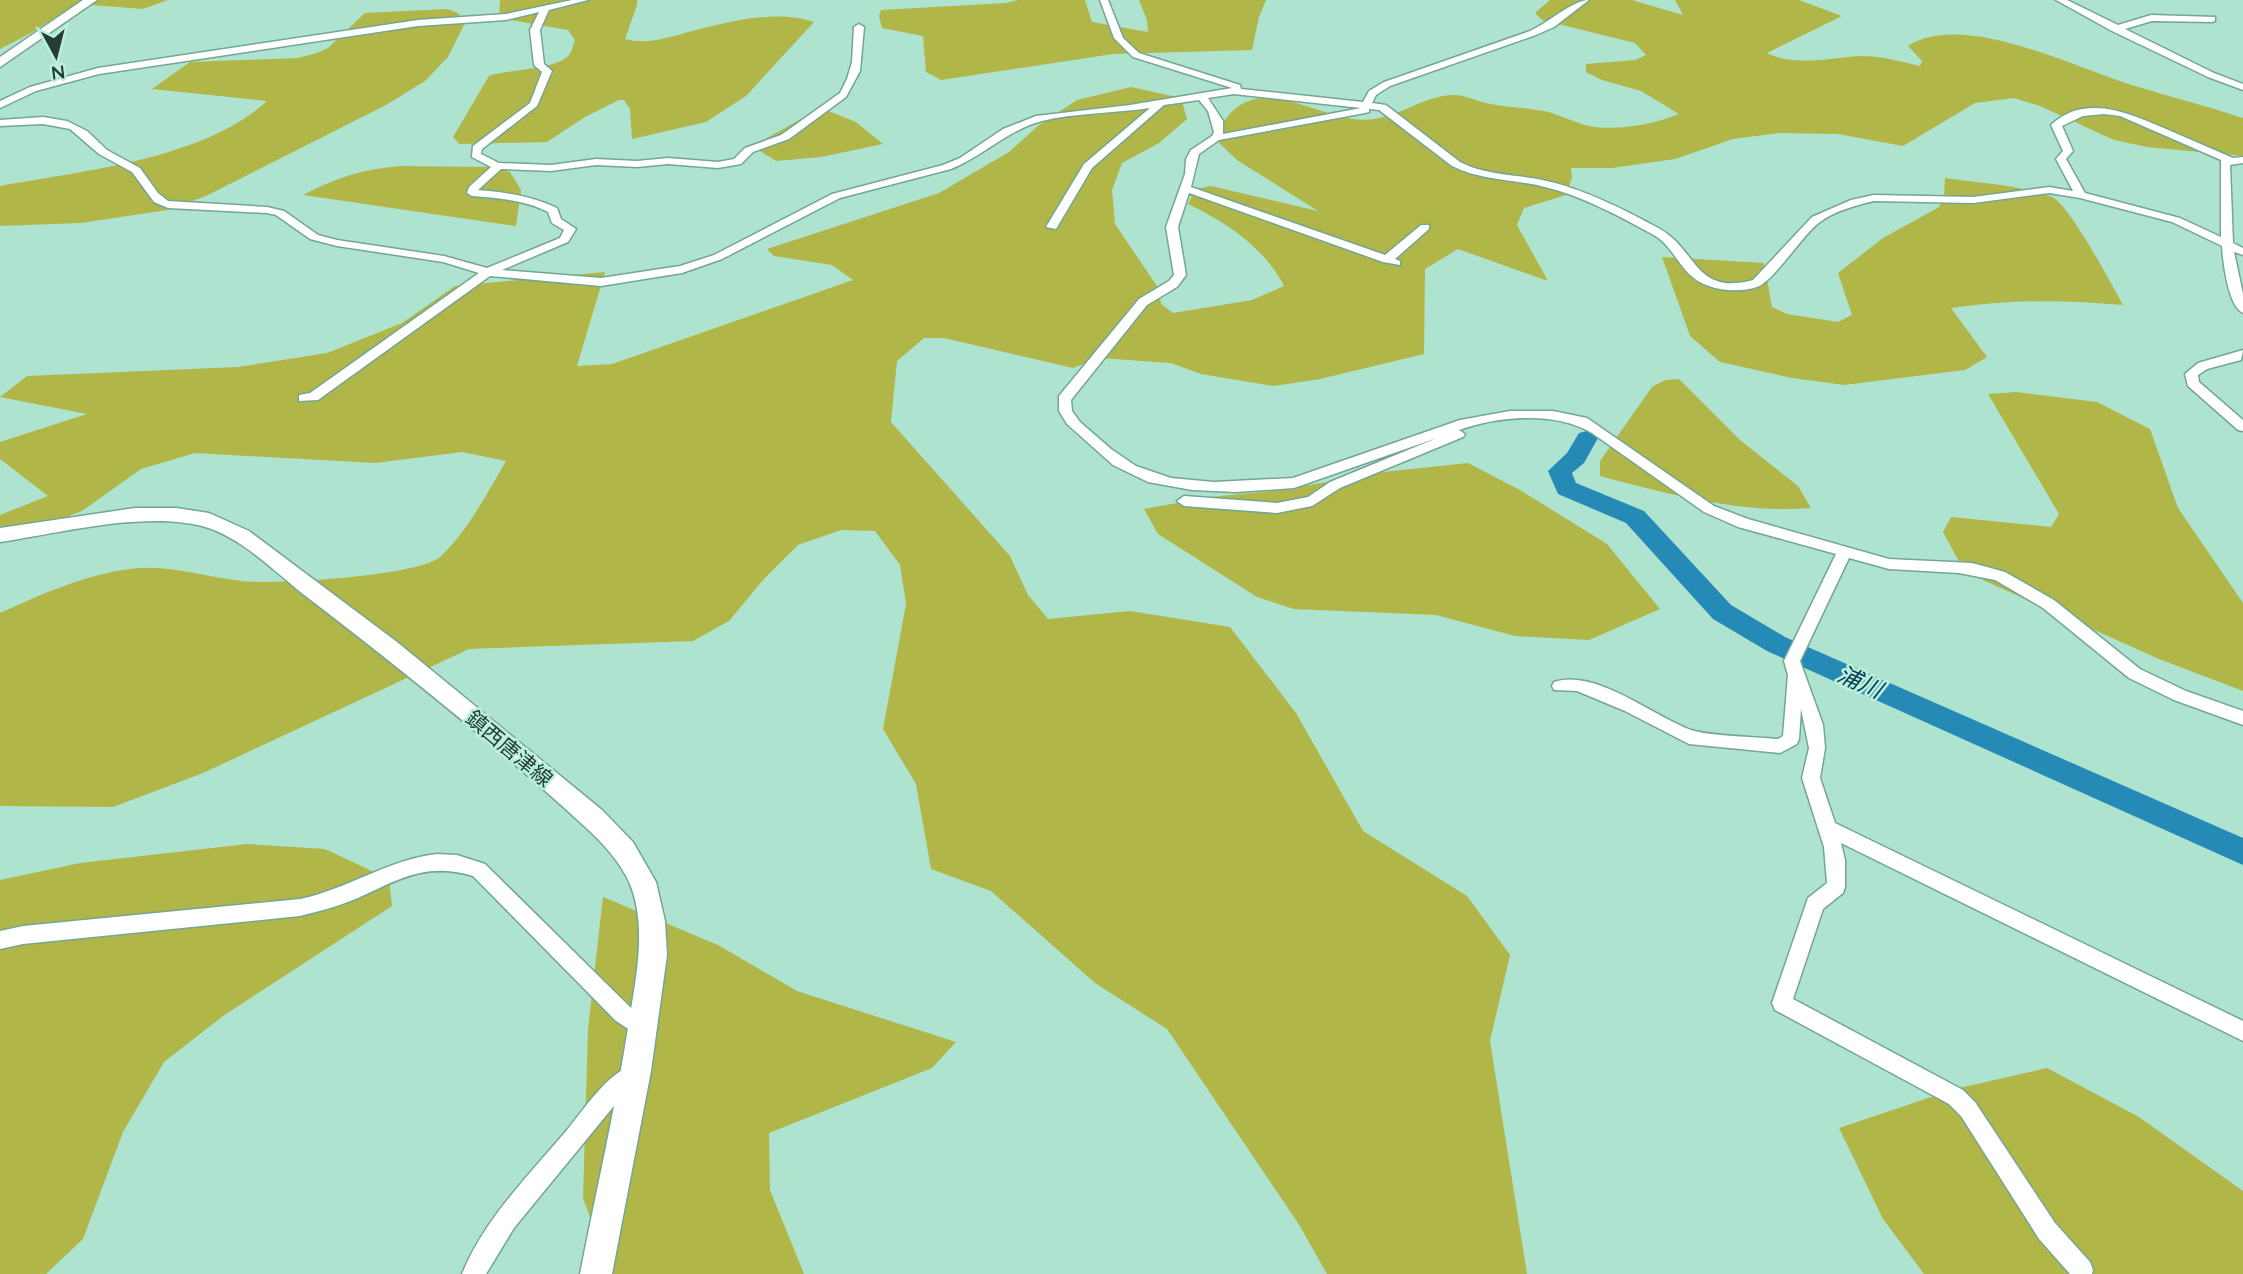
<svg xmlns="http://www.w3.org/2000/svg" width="2243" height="1274" font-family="Quicksand,'Noto Sans JP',sans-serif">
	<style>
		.green { fill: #b1b649 }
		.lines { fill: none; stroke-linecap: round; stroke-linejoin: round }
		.river { fill: #258bb6; fill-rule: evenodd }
		.street-casing { stroke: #73a694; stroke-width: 3 }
		.secondary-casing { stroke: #73a694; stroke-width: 3 }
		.street { fill: #fff; fill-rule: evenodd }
		.secondary { fill: #fff; fill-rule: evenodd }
		.labels { text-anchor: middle; stroke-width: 5; stroke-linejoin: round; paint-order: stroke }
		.street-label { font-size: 21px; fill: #263b34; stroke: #bbf0dd }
		.water-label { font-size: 23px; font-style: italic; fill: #013c52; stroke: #bbf0dd }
	</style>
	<rect width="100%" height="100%" fill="#aee3d0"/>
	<g class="green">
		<polygon points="0,0 82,0 31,33 0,49"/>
		<polygon points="86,0 168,0 143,9 79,4"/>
		<path d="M500 0H637V5L625 39C649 46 676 35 700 29 735 20 780 10 814 22L746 96 706 122 632 139 630 109 624 100H619L585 117 547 142 459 144 453 137 489 76C509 69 556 70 569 55 572 52 573 45 575 40L568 30 499 18Z"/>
		<polygon points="1018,0 1085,0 1092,22 1148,32 1147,20 1139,0 1266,0 1259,17 1252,50 1113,54 941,80 926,72 923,36 882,28 879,16 881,10 1006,3"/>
		<path d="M1550 0H1632L1683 15 1675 0H1799L1842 16 1767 53C1797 67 1828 58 1860 56 1881 56 1900 61 1920 66L1922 61 1908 46C1963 10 2078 69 2135 86 2171 97 2207 106 2243 118V156L2147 147 2114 140 2040 106 2014 98 1975 103 1903 146 1838 134 1779 133 1733 139 1675 159 1612 168H1571L1572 178 1566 195 1524 208 1517 225 1548 281 1458 249 1425 269 1424 354 1320 379 1274 386 1201 374 1171 363 1100 358 1073 368 944 338H924L897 361 891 422 1010 556 1028 595 1048 619 1130 611 1230 627 1296 713 1363 831 1467 896 1510 955 1490 1041 1527 1274H1327L1298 1223 1167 1029 1095 983 991 891 931 869 916 784 883 729 906 604 900 565 875 531 841 530 798 545 763 580 729 621 693 641 469 649 203 773 113 807 0 806V613C42 594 84 575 130 569 167 564 205 577 241 581 272 585 419 576 440 557 468 531 487 493 506 461L462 452 375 463 195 453 141 469 82 511 53 522 0 530V515L48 496 0 459V442L87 414 0 397 27 376 238 367 327 353 402 323 455 286 605 272 577 366 612 364 853 280 832 265 774 256 767 249 939 193 1009 152 1039 125 1077 100 1131 87 1181 98 1187 119 1159 143 1122 163 1112 190 1115 224 1159 289 1161 304 1173 313 1252 300 1284 286C1265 248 1226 222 1188 204L1196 189 1211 186 1318 211 1237 160 1215 139C1245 66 1301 111 1353 119 1393 125 1419 95 1455 95 1465 95 1476 101 1486 103 1505 108 1525 107 1544 111 1558 114 1571 121 1585 125 1613 132 1652 125 1679 114L1641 91 1602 80 1586 72V64L1635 60 1646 55 1635 43 1542 20 1535 13Z"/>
		<path d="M447 9 458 13 465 23 448 57 425 81 386 105 206 196 167 210 81 223 0 226V186C82 171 205 159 267 101L152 89 190 62 298 58 317 53 328 48 365 13Z"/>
		<polygon points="821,108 856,122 883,144 821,157 776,161 760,151 758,143"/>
		<path d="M400 166 491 167 510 172 521 190 516 226 303 195C335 178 363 169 400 166Z"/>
		<path d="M1945 178C1978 183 2021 185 2052 197 2069 204 2112 285 2123 305 2066 300 2009 299 1951 308L1987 357 1965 370 1844 385 1792 378 1720 362 1690 336 1662 257 1764 263 1772 307 1787 314 1838 322 1852 315 1838 273 1883 238 1939 207 1944 197Z"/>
		<path d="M1679 379 1740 440 1798 486 1811 508C1741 514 1668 494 1600 476V461L1652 387 1665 380Z"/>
		<polygon points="2016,392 2097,402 2150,429 2178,508 2243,603 2243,691 2159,659 1983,580 1963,569 1943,532 1951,517 2051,527 2059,514 1988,394"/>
		<polygon points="1468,463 1520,490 1607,544 1660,609 1589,640 1515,636 1436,615 1294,609 1257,597 1158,534 1144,509 1210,497 1282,490 1383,472"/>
		<polygon points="247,844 325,849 389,879 392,906 223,1016 164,1062 123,1132 83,1239 46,1274 0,1274 0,880 80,863"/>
		<polygon points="603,897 718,945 797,991 956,1042 932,1068 769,1133 770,1190 804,1274 611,1274 583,1198 588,1029"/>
		<polygon points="2047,1068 2139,1117 2243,1191 2243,1274 1924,1274 1883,1219 1839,1128 1955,1089"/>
	</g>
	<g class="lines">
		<polygon class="river" points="1587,431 1595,433 1598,438 1584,463 1572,473 1576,483 1644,511 1731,605 1785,637 2243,838 2243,865 1767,651 1713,619 1626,523 1558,494 1548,471 1567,453 1579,433"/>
		<g class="street-casing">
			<g id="street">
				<path d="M572 0H588L549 10 540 30 544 64 552 71 537 106 482 149 481 154 499 163 551 165 596 159 637 161 668 158 718 162 734 159 745 148 781 135 840 93 847 79 852 62 854 27 859 24 864 27 860 71 846 97 789 139 753 152 741 164 718 168 668 164 637 167 596 165 551 171 501 169 478 190C504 192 533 196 557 208L561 219 576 229 568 242 502 270 601 278 680 266 714 255 832 194 943 165 960 158 1003 129 1036 116 1130 105 1232 88 1133 57 1114 38 1100 0H1108L1123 38 1139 53 1240 85 1241 89 1363 102 1369 91 1384 82 1530 31C1548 23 1573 0 1589 0L1554 27 1536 35 1390 86 1376 95 1372 103 1386 105 1460 162 1471 167C1497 176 1525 175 1551 182 1588 191 1627 211 1660 229 1697 250 1695 296 1753 280L1812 217 1851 200 1874 195 1973 197 2049 187 2073 191 2056 159 2063 151 2051 125C2087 91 2135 116 2173 132 2193 141 2213 149 2233 158L2243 157V163L2230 165 2233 243 2243 248V255L2234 252 2243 294V313C2228 306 2223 262 2222 246L2172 222 2080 198 2049 193 1973 203 1874 201C1857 205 1834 211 1820 222 1802 235 1775 280 1757 287 1735 294 1704 290 1688 273 1675 259 1669 243 1652 234 1619 216 1582 196 1545 187 1514 179 1482 181 1452 166L1379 110 1369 109V112L1365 113 1219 140 1199 154 1191 187 1385 255 1421 225H1429V229L1395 259 1400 261V265L1383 262 1189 193 1178 227 1186 275 1177 287 1147 305 1071 400 1072 411 1080 422 1111 449 1136 466 1171 478 1214 482 1293 478 1460 420 1510 411H1553L1587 418 1714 506 1748 519 1889 559 1972 563 2005 572 2054 600 2140 669 2186 691 2243 711V725L2174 700 2129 678 2043 608 1995 580 1959 573 1889 569 1849 558 1800 661 1823 725 1825 748 1820 778 1835 823 2243 1021V1041L1841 843 1845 860V887L1843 893 1823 909 1793 999 1963 1090 1975 1102 2055 1223 2090 1262 2093 1270 2092 1274H2070L2039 1239 1961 1116 1949 1104 1775 1010 1772 1003 1806 904 1808 898 1827 883 1824 847 1802 778 1809 748 1801 709 1799 739 1797 744 1780 753 1689 744 1625 711 1577 691 1554 690 1552 686 1554 682C1595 668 1653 716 1691 730 1709 736 1756 737 1778 739L1783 736 1788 675 1784 661 1836 554 1738 527 1704 512 1592 433C1555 411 1499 416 1459 430L1465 434 1463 437 1340 488 1312 506 1277 513 1184 506 1177 501 1184 496 1277 503 1308 497 1330 482 1437 438 1294 488 1236 492 1192 490 1148 482 1113 465 1067 424 1059 411V396L1139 299 1169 281 1174 275 1166 227 1185 174 1186 159 1191 150 1212 136 1214 132 1208 111 1199 100 1164 105 1092 168 1056 229 1046 227 1084 164 1150 108C1116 113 1074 113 1042 121 1008 130 983 156 951 169L840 198 722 259 682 273 601 286 490 276 318 400 299 401V395L310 393 479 273 443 262 337 246 310 239 276 215 267 213 168 208 154 202 132 172 99 154 70 129 43 124 0 126V120L43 117 67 121 87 131 107 150 140 168 158 193 168 201 267 207 284 211 318 235 337 240 444 256 487 268 560 238 564 230 552 223 548 212C525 200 497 198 472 196L467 193 469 187 491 167 472 157 473 146 530 103 542 72 534 65 530 30 539 12 506 20 418 26 99 74 36 91 0 108V101L30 87 98 68 418 20 506 14ZM1234 94 1361 108 1223 134V121L1208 98ZM2104 114 2120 116 2221 160V237L2180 218 2085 193 2066 159 2073 151 2062 126 2083 116Z"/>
				<polygon points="2056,0 2067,0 2118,25 2151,15 2215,17 2215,21 2212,22 2152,21 2125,29 2214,73 2243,84 2243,90 2208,77 2112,31"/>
				<polygon points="2243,350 2241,360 2207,369 2198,375 2199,382 2243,420 2243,431 2238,430 2188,386 2185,374 2198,363"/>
				<path d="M437 854 457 855 485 864 630 1007 649 1021 652 1028 649 1035 642 1038 616 1021 473 876C426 862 400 879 358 898 339 906 320 911 300 916L23 944 0 949V931L23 926 300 899C348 889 389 859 437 854Z"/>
				<path d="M632 1065 639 1068 642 1075 639 1082 618 1101 514 1228 486 1274H462C484 1219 530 1174 567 1130 585 1108 605 1076 632 1065Z"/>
			</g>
		</g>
		<g class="secondary-casing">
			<g id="secondary">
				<polygon points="83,0 97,0 0,67 0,57"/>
				<path d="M135 508H176L209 513 249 531 397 642 602 810 633 842 656 882 665 921 667 955 651 1071 612 1274H580C596 1192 615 1110 628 1028 635 982 648 929 630 884 620 861 601 841 583 825 495 744 398 667 303 594 274 571 240 536 202 526 144 511 59 533 0 542V528Z"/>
			</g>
		</g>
		<use href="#street" class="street"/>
		<use href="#secondary" class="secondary"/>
	</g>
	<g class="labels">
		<g class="street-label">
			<text transform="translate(509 749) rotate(40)" y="7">鎮西唐津線</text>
		</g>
		<g class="water-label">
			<text transform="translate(1860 682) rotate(24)" y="8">浦川</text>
		</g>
	</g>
	<g transform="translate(56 56) rotate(173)" stroke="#bbf0dd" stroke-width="5" paint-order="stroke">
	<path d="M0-5L12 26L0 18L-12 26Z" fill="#263b34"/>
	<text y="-10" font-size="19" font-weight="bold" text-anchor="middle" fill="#263b34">N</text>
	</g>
</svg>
